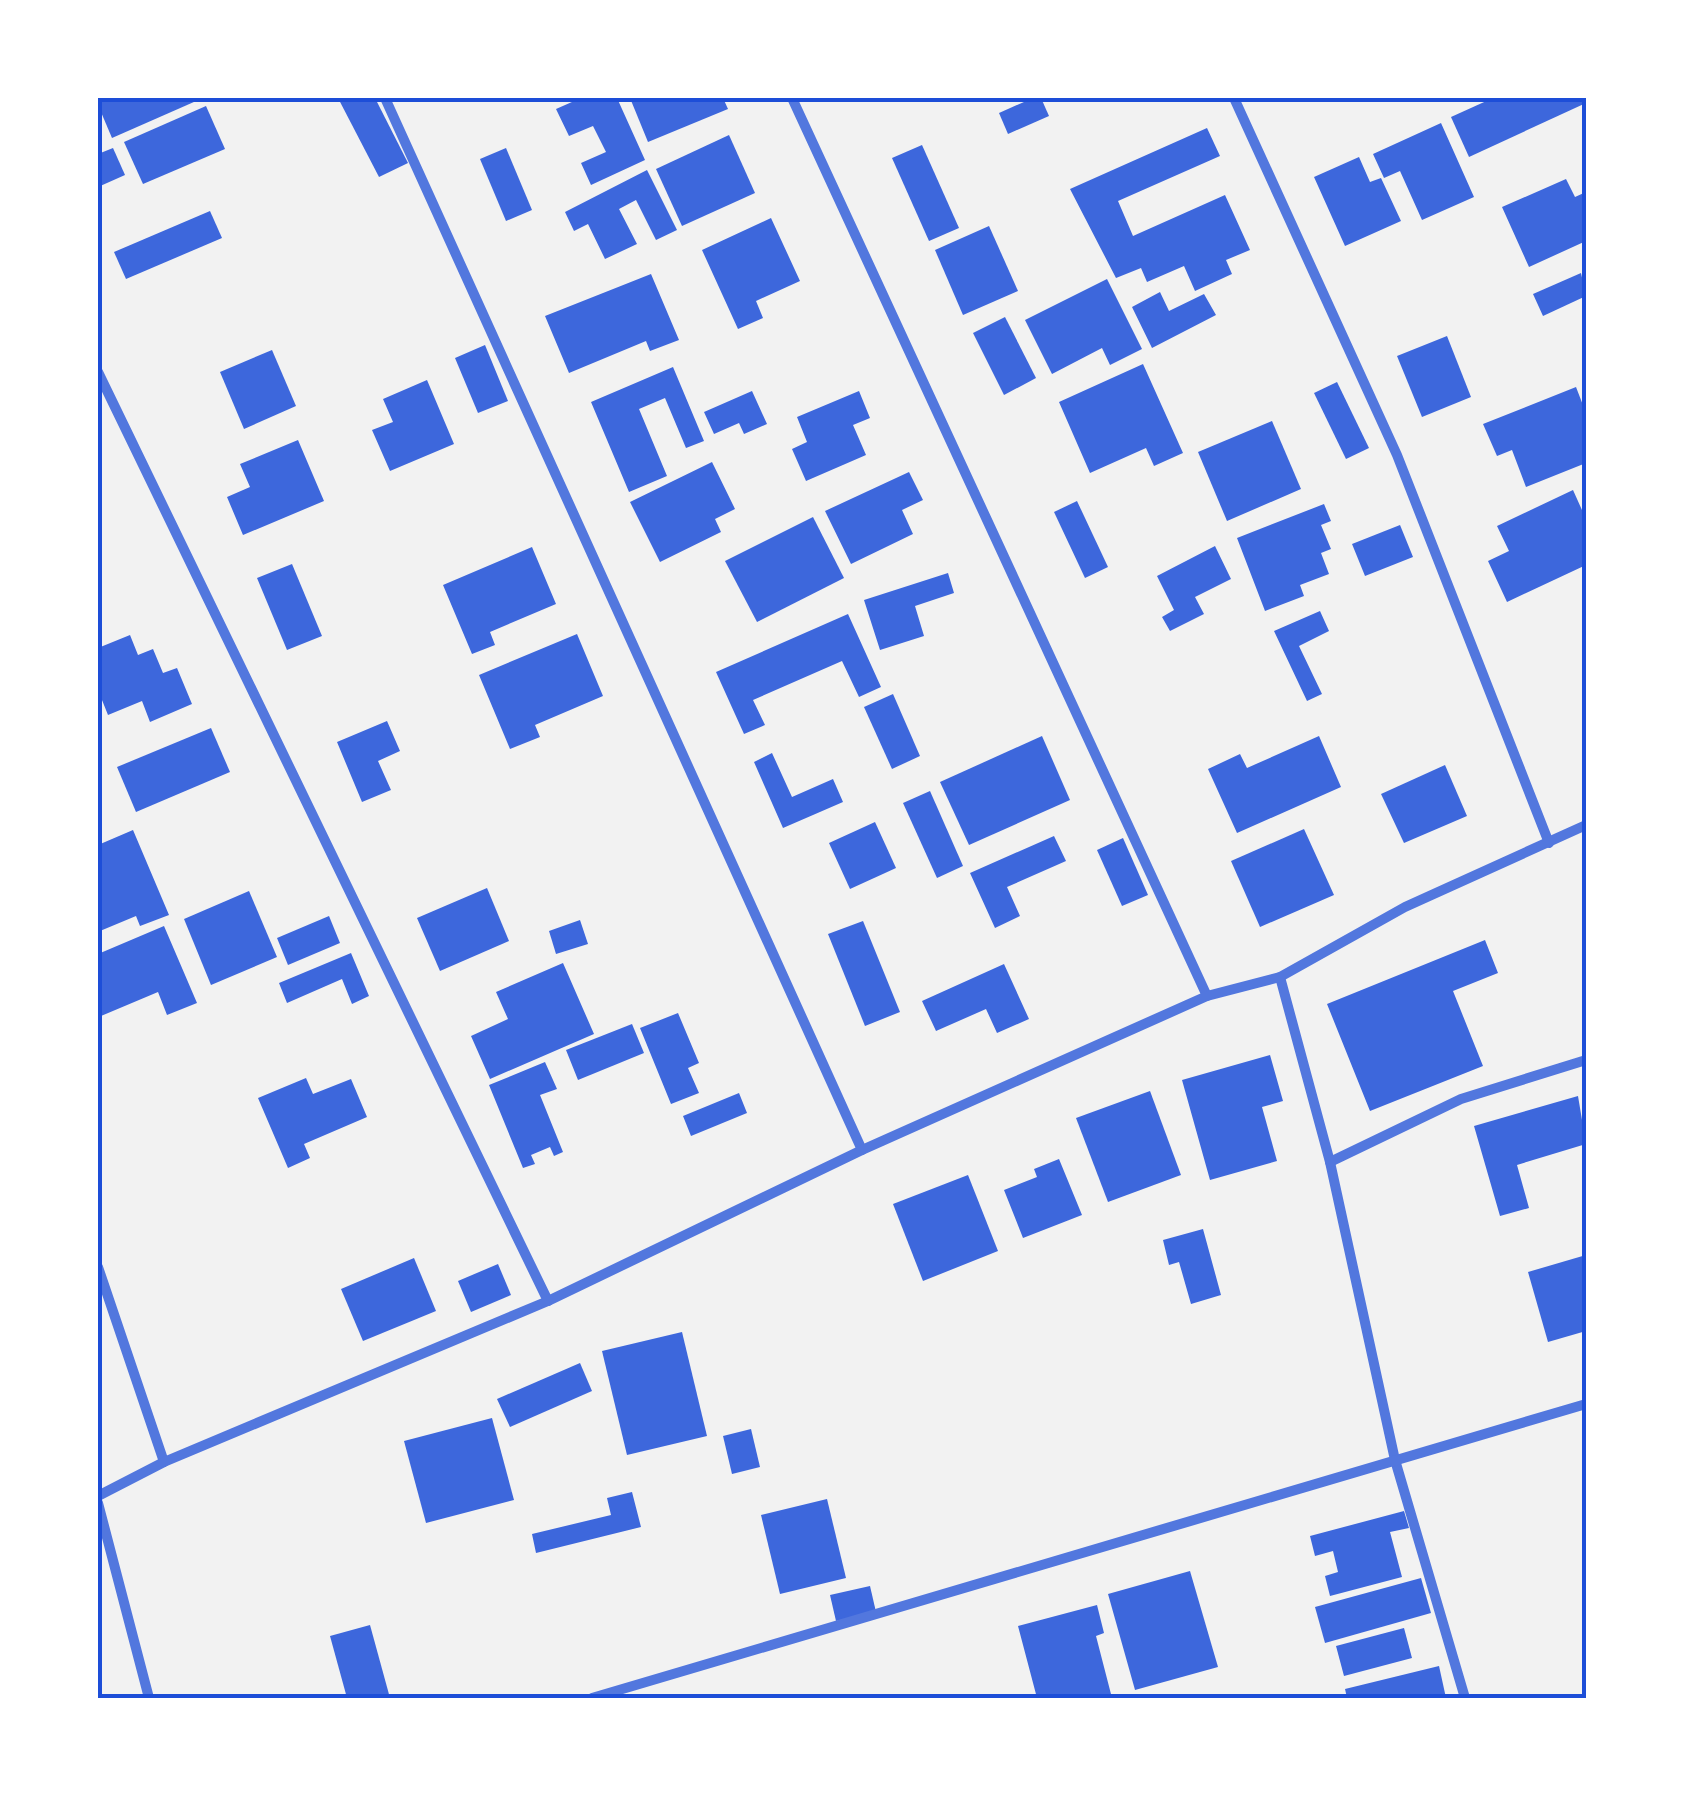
<svg xmlns="http://www.w3.org/2000/svg" width="1684" height="1796" font-family="'Source Sans 3',sans-serif">
	<style>
		.building { fill: #3d67dc }
		.lines { fill: none; stroke-linecap: round; stroke-linejoin: round }
		.minor { stroke: #5277de; stroke-width: 10 }
		.neatline { fill: none; stroke: #1d4ed8; stroke-width: 4 }
	</style>
	<rect width="100%" height="100%" fill="#f2f2f2"/>
	<g class="building">
		<polygon points="103,98 203,98 112,138 98,105"/>
		<polygon points="338,98 375,98 408,163 379,177"/>
		<polygon points="581,98 617,98 645,160 591,185 581,163 606,152 593,126 569,136 556,109"/>
		<polygon points="630,98 723,98 728,109 648,142"/>
		<polygon points="1033,98 1041,98 1049,116 1008,134 999,113"/>
		<polygon points="1493,98 1586,98 1586,103 1469,157 1451,117"/>
		<polygon points="206,106 225,149 143,184 124,142"/>
		<polygon points="1441,123 1474,197 1422,220 1400,171 1384,178 1373,154"/>
		<polygon points="1207,128 1220,156 1118,201 1133,236 1225,195 1250,250 1226,260 1232,274 1195,291 1184,266 1147,282 1141,268 1116,278 1070,189"/>
		<polygon points="729,135 755,193 682,226 656,169"/>
		<polygon points="922,145 959,228 929,241 892,158"/>
		<polygon points="113,148 125,175 98,187 98,154"/>
		<polygon points="506,148 532,210 506,221 480,159"/>
		<polygon points="1359,157 1370,182 1381,178 1401,221 1345,246 1314,177"/>
		<polygon points="647,170 677,230 656,240 636,200 619,209 637,244 605,259 588,224 574,231 565,212"/>
		<polygon points="1566,179 1575,197 1586,192 1586,241 1529,267 1502,207"/>
		<polygon points="210,211 222,238 126,279 114,252"/>
		<polygon points="771,218 800,281 756,301 763,318 738,329 702,250"/>
		<polygon points="989,226 1018,291 963,315 935,250"/>
		<polygon points="1581,273 1586,296 1543,316 1533,294"/>
		<polygon points="651,274 679,340 650,351 646,341 569,373 545,316"/>
		<polygon points="1107,279 1142,349 1110,365 1102,348 1052,374 1025,320"/>
		<polygon points="1160,292 1169,311 1204,294 1216,315 1152,348 1132,307"/>
		<polygon points="1005,317 1036,378 1004,395 973,333"/>
		<polygon points="1447,336 1471,397 1422,417 1397,356"/>
		<polygon points="485,345 508,401 478,413 455,358"/>
		<polygon points="272,350 296,406 244,429 220,372"/>
		<polygon points="1143,364 1183,453 1154,466 1146,448 1090,473 1059,402"/>
		<polygon points="673,367 704,441 686,448 665,398 639,409 667,476 629,492 591,402"/>
		<polygon points="427,380 454,444 390,471 372,430 393,422 383,399"/>
		<polygon points="1337,382 1369,448 1346,459 1314,393"/>
		<polygon points="1576,387 1586,413 1586,463 1526,487 1512,450 1497,456 1483,424"/>
		<polygon points="752,391 767,424 744,434 739,423 714,434 704,412"/>
		<polygon points="859,391 870,418 853,425 866,455 806,481 792,449 807,442 797,417"/>
		<polygon points="1272,421 1301,489 1227,521 1198,452"/>
		<polygon points="298,440 324,501 243,535 227,497 250,487 240,464"/>
		<polygon points="712,462 735,509 715,519 721,532 660,562 630,502"/>
		<polygon points="909,472 923,500 902,510 913,534 851,564 825,511"/>
		<polygon points="1573,490 1586,519 1586,565 1507,602 1488,561 1509,551 1497,526"/>
		<polygon points="1077,501 1108,567 1085,578 1054,512"/>
		<polygon points="1324,504 1331,521 1321,525 1331,549 1321,553 1329,574 1300,585 1304,596 1265,611 1237,538"/>
		<polygon points="813,517 844,578 757,622 725,561"/>
		<polygon points="1400,525 1413,557 1365,576 1352,544"/>
		<polygon points="1215,546 1231,579 1195,597 1204,614 1170,631 1162,617 1174,610 1157,576"/>
		<polygon points="532,547 556,604 490,632 495,645 472,654 443,585"/>
		<polygon points="292,564 322,636 287,650 257,578"/>
		<polygon points="948,573 954,593 915,606 924,636 880,650 864,600"/>
		<polygon points="1320,611 1329,631 1299,646 1322,694 1307,701 1274,631"/>
		<polygon points="848,614 881,687 859,697 842,661 753,700 765,725 744,734 716,672"/>
		<polygon points="577,634 603,696 535,725 540,737 510,749 479,675"/>
		<polygon points="130,635 138,655 153,649 163,673 177,668 192,704 150,722 142,701 108,715 98,690 98,648"/>
		<polygon points="893,694 920,756 892,769 864,707"/>
		<polygon points="387,721 400,751 378,761 391,790 362,802 337,742"/>
		<polygon points="211,728 230,772 136,812 117,767"/>
		<polygon points="1042,736 1070,800 969,845 940,782"/>
		<polygon points="1319,736 1341,787 1237,833 1208,769 1240,754 1247,768"/>
		<polygon points="772,753 792,797 833,779 843,802 783,828 754,762"/>
		<polygon points="1445,765 1467,816 1404,843 1381,794"/>
		<polygon points="930,791 963,866 937,878 903,803"/>
		<polygon points="875,822 896,868 850,889 829,843"/>
		<polygon points="1304,829 1334,895 1260,927 1231,861"/>
		<polygon points="133,830 169,915 140,926 136,916 100,931 98,845"/>
		<polygon points="1054,836 1066,861 1007,887 1020,916 995,928 970,873"/>
		<polygon points="1123,838 1148,895 1122,906 1097,850"/>
		<polygon points="487,888 509,941 440,971 417,918"/>
		<polygon points="249,891 277,957 211,985 184,919"/>
		<polygon points="329,916 340,943 288,965 277,938"/>
		<polygon points="580,920 588,944 556,954 549,931"/>
		<polygon points="863,921 900,1012 865,1026 828,934"/>
		<polygon points="164,926 197,1003 167,1015 158,992 101,1016 98,954"/>
		<polygon points="1485,940 1498,973 1453,991 1483,1066 1370,1111 1327,1004"/>
		<polygon points="351,953 369,996 352,1004 342,979 287,1003 279,983"/>
		<polygon points="563,963 594,1034 490,1079 471,1036 508,1019 496,992"/>
		<polygon points="1004,964 1029,1019 997,1033 986,1009 936,1031 922,1001"/>
		<polygon points="678,1013 699,1063 688,1068 699,1093 671,1104 640,1028"/>
		<polygon points="632,1024 644,1053 578,1080 566,1050"/>
		<polygon points="1270,1055 1283,1101 1262,1107 1277,1161 1210,1180 1182,1080"/>
		<polygon points="545,1062 557,1089 540,1095 563,1152 554,1156 550,1147 531,1155 535,1164 523,1168 489,1085"/>
		<polygon points="306,1078 313,1094 351,1079 367,1117 304,1144 310,1158 288,1168 258,1098"/>
		<polygon points="1150,1091 1181,1175 1108,1202 1076,1118"/>
		<polygon points="739,1093 747,1113 691,1136 683,1116"/>
		<polygon points="1578,1096 1586,1144 1517,1165 1529,1208 1500,1216 1474,1126"/>
		<polygon points="1059,1159 1082,1215 1023,1238 1004,1190 1037,1177 1034,1169"/>
		<polygon points="968,1175 998,1251 923,1281 893,1204"/>
		<polygon points="1203,1229 1221,1295 1191,1304 1179,1262 1169,1265 1163,1240"/>
		<polygon points="1586,1255 1586,1331 1548,1342 1528,1272"/>
		<polygon points="414,1258 436,1311 363,1341 341,1289"/>
		<polygon points="498,1264 511,1295 471,1312 458,1281"/>
		<polygon points="682,1332 707,1436 627,1455 602,1351"/>
		<polygon points="580,1363 592,1391 510,1427 497,1399"/>
		<polygon points="492,1418 514,1500 426,1523 404,1441"/>
		<polygon points="751,1429 760,1467 732,1474 723,1436"/>
		<polygon points="632,1492 641,1527 536,1553 532,1534 611,1515 607,1498"/>
		<polygon points="827,1499 846,1578 780,1594 761,1515"/>
		<polygon points="1404,1511 1409,1528 1390,1532 1402,1577 1330,1596 1325,1576 1338,1572 1333,1551 1315,1556 1310,1536"/>
		<polygon points="1190,1571 1218,1667 1135,1690 1108,1594"/>
		<polygon points="1421,1578 1431,1613 1325,1643 1315,1607"/>
		<polygon points="870,1586 876,1612 836,1621 830,1595"/>
		<polygon points="1097,1605 1104,1633 1096,1636 1112,1698 1037,1698 1018,1626"/>
		<polygon points="370,1625 390,1698 347,1698 330,1636"/>
		<polygon points="1404,1628 1412,1658 1344,1676 1336,1646"/>
		<polygon points="1439,1666 1446,1698 1347,1698 1345,1689"/>
	</g>
	<g class="lines">
		<g class="minor">
			<polyline points="385,98 862,1150"/>
			<polyline points="792,98 1207,996"/>
			<polyline points="1234,98 1397,455 1549,843"/>
			<polyline points="98,372 548,1301"/>
			<polyline points="1280,977 1330,1162 1395,1460 1465,1698"/>
			<polyline points="1330,1162 1461,1099 1586,1060"/>
			<polyline points="98,1267 164,1462"/>
			<polyline points="98,1496 164,1462 548,1301 862,1150 1207,996 1280,977 1405,907 1586,825"/>
			<polyline points="98,1503 149,1698"/>
			<polyline points="592,1698 1586,1404"/>
		</g>
	</g>
	<rect width="1684" height="1796" fill="none" stroke="#ffffff" stroke-width="200"/>
	<rect x="100" y="100" width="1484" height="1596" class="neatline"/>
</svg>
